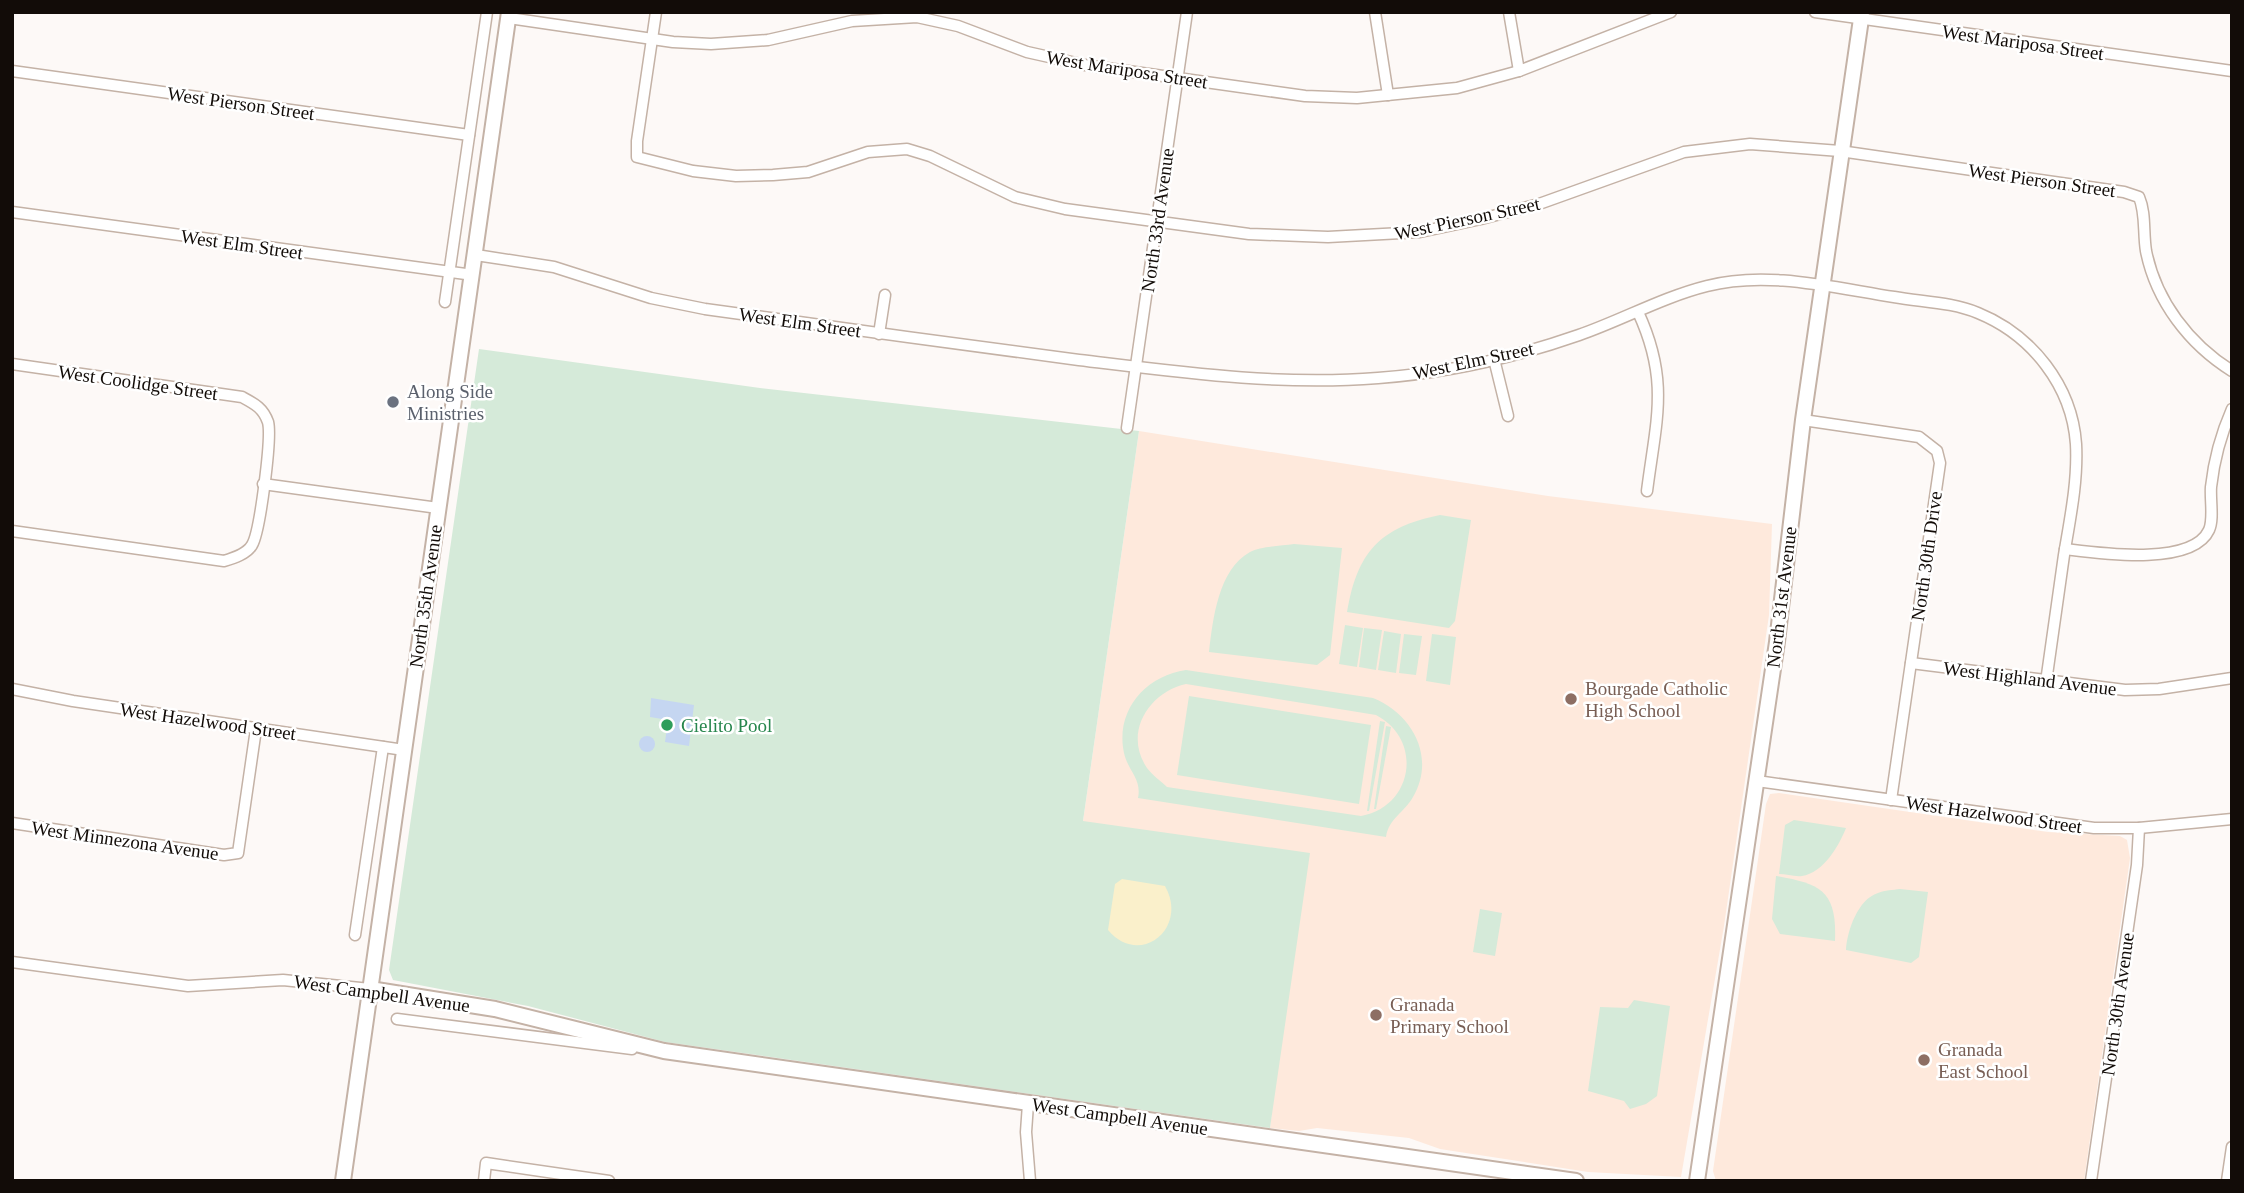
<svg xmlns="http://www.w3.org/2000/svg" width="2244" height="1193" font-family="'Times New Roman',serif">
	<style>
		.built { fill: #fee9dc }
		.green { fill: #d5ead9; fill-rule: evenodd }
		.sand { fill: #faf0cb }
		.water { fill: #c5d6f1 }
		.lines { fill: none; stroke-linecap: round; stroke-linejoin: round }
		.street-casing { stroke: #c4b2a6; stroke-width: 13 }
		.secondary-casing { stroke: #c4b2a6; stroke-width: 18 }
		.street { stroke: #fff; stroke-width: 10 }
		.secondary { stroke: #fff; stroke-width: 14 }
		.worship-dot { fill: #6b7280; stroke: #fff; stroke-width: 2.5 }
		.education-dot { fill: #8d6e63; stroke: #fff; stroke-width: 2.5 }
		.leisure-dot { fill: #2e9e5b; stroke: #fff; stroke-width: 2.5 }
		.labels { text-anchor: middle; stroke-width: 5; stroke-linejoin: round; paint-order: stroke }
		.street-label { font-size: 19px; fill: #120c08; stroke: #fff }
		.worship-label { font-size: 19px; fill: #5b616d; stroke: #fff; text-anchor: start }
		.education-label { font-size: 19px; fill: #785e54; stroke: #fff; text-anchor: start }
		.leisure-label { font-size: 19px; fill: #27864d; stroke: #fff; text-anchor: start }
	</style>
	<rect width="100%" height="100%" fill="#fdf9f7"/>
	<g class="built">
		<polygon points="1139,431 1548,496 1772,524 1769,615 1724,926 1681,1177 1588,1172 1440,1149 1409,1138 1317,1128 1299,1131 1270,1128 1272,1112 1083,821"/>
		<polygon points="1779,793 2048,832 2120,836 2127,840 2130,858 2084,1181 1716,1181 1713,1171 1766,804 1770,794"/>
	</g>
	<g class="green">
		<polygon points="479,349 760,388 1139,431 1083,821 1310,853 1270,1128 665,1042 528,1006 393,980 389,970"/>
		<path d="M1440 515 1471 520 1455 621 1449 628 1347 612C1357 552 1380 527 1440 515Z"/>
		<path d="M1294 544 1342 548 1330 655 1317 665 1209 652C1213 619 1218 570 1250 552 1261 546 1281 546 1294 544Z"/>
		<polygon points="1345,625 1363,628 1357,667 1339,664"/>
		<polygon points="1364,628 1382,630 1376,670 1359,667"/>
		<polygon points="1384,631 1401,634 1396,673 1378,670"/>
		<polygon points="1404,634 1422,636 1416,675 1399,673"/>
		<polygon points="1432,634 1456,637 1450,685 1426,681"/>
		<path d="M1186 670 1373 698C1413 714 1436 758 1413 797 1404 813 1389 818 1386 837L1138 798C1142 779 1128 771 1124 753 1115 711 1145 676 1186 670ZM1186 684 1376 715C1424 740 1413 807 1361 816L1167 787C1161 781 1152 775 1147 768 1123 733 1149 692 1186 684Z"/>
		<polygon points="1189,696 1371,725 1359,804 1177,775"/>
		<polygon points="1380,721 1385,722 1369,811 1367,811"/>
		<polygon points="1386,726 1391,727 1376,809 1374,809"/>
		<path d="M1794 820 1846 828C1839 846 1823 873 1802 876 1795 877 1786 874 1779 874L1785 825Z"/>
		<path d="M1776 876C1821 884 1837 891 1835 941L1780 934 1772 919Z"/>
		<path d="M1900 889 1928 892 1919 957 1911 963 1846 950C1847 931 1858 899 1878 893 1885 890 1893 890 1900 889Z"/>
		<polygon points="1480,909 1502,913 1495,956 1473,952"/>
		<polygon points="1634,1000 1670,1006 1657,1096 1646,1104 1630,1109 1624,1101 1588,1091 1600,1007 1628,1008"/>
	</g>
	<path class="sand" d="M1122 879 1165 886C1189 928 1140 968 1108 930L1115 884Z"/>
	<g class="water">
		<polygon points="651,698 694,705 689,746 665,742 668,720 650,717"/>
		<circle cx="647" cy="744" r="8"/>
	</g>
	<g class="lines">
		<g class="street-casing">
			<g id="street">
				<path d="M656 12 637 141V157L693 171 736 176 773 175 808 172 868 152 907 149 930 156 1015 197 1065 209 1249 234 1328 237 1420 232 1481 219 1539 204 1684 152 1750 144 1840 151 2124 192 2139 197C2146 213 2143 233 2146 251 2156 301 2189 344 2232 371"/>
				<polyline points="1375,12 1388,95"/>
				<polyline points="1509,12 1519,71"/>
				<polyline points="1815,12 2232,71"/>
				<polyline points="509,18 673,42 711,44 768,40 852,21 917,17 958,26 1027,52 1085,65 1305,96 1357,98 1457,88 1519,71 1671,12"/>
				<polyline points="12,71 469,135"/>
				<polyline points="12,212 473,275"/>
				<path d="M476 255 554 267 651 298 705 309C830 326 954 344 1079 360 1179 372 1277 386 1378 378 1445 373 1516 357 1579 335 1622 320 1663 297 1707 286 1767 270 1835 288 1894 297 1922 302 1952 302 1978 313 2032 335 2072 386 2076 444 2078 481 2070 519 2064 555 2058 597 2052 640 2046 682"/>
				<polyline points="445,302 487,12"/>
				<path d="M1638 312C1670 381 1656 420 1647 491"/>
				<polyline points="879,334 885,295"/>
				<polyline points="1494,359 1508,416"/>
				<path d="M12 364 242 397C255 404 263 408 268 422 272 437 260 532 252 545 247 554 234 558 224 561L12 531"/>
				<polyline points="1803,420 1919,437 1937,451 1940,463 1891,800"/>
				<polyline points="1127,428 1187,12"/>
				<polyline points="263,484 438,508"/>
				<path d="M2065 549C2098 553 2192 567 2209 530 2214 519 2210 500 2211 487 2214 460 2221 434 2232 409"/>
				<polyline points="1911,663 2125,690 2159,689 2232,678"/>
				<polyline points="12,689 73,701 404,750"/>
				<polyline points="1757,781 2094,828 2139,828 2232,819"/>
				<polyline points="12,823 224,855 238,853 256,729"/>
				<polyline points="355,935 383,747"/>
				<polyline points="12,962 188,986 283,980 370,989"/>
				<polyline points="397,1019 632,1049"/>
				<polyline points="1028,1104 1026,1132 1030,1181"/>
				<polyline points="484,1181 486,1163 609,1181"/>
				<polyline points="2091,1181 2137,865 2139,828"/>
				<polyline points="2227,1181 2232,1147"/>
			</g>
		</g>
		<g class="secondary-casing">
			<g id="secondary">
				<polyline points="370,989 495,1009 664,1051 1576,1181"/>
				<polyline points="343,1181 509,12"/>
				<polyline points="1697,1181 1777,642 1803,420 1862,12"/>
			</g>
		</g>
		<use href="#street" class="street"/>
		<use href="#secondary" class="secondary"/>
	</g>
	<circle class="worship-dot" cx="393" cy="402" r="7"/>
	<g class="education-dot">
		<circle cx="1571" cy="699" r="7"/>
		<circle cx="1376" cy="1015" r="7"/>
		<circle cx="1924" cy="1060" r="7"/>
	</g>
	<circle class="leisure-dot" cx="667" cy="725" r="7"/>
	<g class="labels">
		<g class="street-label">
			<text transform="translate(2023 42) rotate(8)" y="7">West Mariposa Street</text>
			<text transform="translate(1127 69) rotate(9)" y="7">West Mariposa Street</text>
			<text transform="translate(241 103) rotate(8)" y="7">West Pierson Street</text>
			<text transform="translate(2042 180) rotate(8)" y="7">West Pierson Street</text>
			<text transform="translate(1467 218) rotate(-12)" y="7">West Pierson Street</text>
			<text transform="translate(1157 220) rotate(-82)" y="7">North 33rd Avenue</text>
			<text transform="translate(242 244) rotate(8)" y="7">West Elm Street</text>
			<text transform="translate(800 322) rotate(8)" y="7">West Elm Street</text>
			<text transform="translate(1473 360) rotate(-12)" y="7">West Elm Street</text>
			<text transform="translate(138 382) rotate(8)" y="7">West Coolidge Street</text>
			<text transform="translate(1926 556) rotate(-82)" y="7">North 30th Drive</text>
			<text transform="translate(425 596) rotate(-82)" y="7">North 35th Avenue</text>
			<text transform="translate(1781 597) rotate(-83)" y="7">North 31st Avenue</text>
			<text transform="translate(2030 678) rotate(7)" y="7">West Highland Avenue</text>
			<text transform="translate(208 721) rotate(8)" y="7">West Hazelwood Street</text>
			<text transform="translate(1994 814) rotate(8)" y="7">West Hazelwood Street</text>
			<text transform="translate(125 840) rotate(8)" y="7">West Minnezona Avenue</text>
			<text transform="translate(382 993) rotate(8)" y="7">West Campbell Avenue</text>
			<text transform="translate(2117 1004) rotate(-82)" y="7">North 30th Avenue</text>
			<text transform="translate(1120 1116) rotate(8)" y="7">West Campbell Avenue</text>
		</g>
		<g class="worship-label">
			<text x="407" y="398">Along Side<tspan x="407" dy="22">Ministries</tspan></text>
		</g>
		<g class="education-label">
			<text x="1585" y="695">Bourgade Catholic<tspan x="1585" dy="22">High School</tspan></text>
			<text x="1390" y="1011">Granada<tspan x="1390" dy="22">Primary School</tspan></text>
			<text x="1938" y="1056">Granada<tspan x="1938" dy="22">East School</tspan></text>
		</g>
		<g class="leisure-label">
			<text x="681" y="732">Cielito Pool</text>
		</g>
	</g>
	<rect width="2244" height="1193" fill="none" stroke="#120c08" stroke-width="28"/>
</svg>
